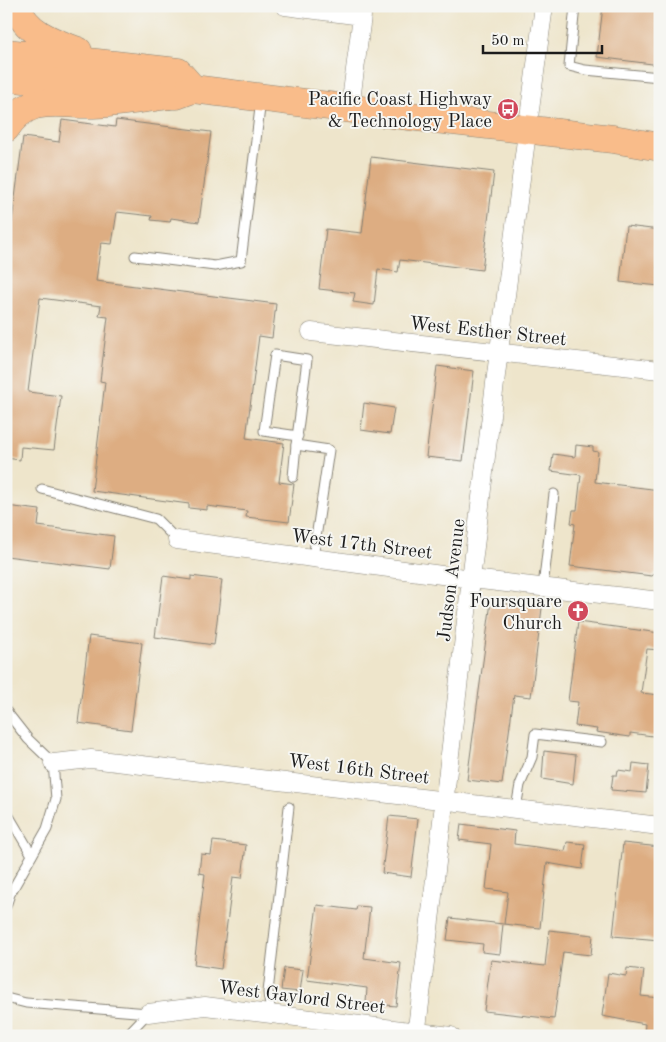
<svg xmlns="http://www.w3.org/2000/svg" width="666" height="1042" font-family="'Old Standard TT',serif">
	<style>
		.building { fill: #ddad82 }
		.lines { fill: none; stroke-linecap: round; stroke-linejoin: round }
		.service-casing { stroke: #858074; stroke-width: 11 }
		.minor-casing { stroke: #858074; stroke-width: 19 }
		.trunk-casing { stroke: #858074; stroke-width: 29 }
		.motorway-casing { stroke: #858074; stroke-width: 29 }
		.service { stroke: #fff; stroke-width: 9 }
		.minor { stroke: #fff; stroke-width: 18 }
		.trunk { stroke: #f9bc8a; stroke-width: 28 }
		.motorway { stroke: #f9bc8a; stroke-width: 28 }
		.labels { text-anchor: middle; stroke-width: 4; stroke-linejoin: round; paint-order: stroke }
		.poi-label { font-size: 19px; fill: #1c1c1c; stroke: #f6f6f2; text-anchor: end }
		.street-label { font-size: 19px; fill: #1c1c1c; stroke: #f6f6f2 }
	</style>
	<rect width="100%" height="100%" fill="#f6f6f2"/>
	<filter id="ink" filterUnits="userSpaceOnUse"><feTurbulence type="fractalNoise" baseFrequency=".02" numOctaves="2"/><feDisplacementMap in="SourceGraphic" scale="10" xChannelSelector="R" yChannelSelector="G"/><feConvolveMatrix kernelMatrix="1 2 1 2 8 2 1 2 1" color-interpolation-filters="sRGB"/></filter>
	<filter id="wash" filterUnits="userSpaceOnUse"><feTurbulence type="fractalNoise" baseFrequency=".0096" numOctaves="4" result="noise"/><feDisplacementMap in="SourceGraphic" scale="20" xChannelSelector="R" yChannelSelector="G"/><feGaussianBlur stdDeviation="1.12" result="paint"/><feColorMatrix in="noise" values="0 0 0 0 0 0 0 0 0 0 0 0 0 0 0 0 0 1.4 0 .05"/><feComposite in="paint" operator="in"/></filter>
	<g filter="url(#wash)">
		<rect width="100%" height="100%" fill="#eee5cb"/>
		<g id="blocks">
			<g class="building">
				<polygon points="603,6 660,6 660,65 597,57"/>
				<polygon points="62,120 115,127 116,120 211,132 199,222 171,218 170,222 151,220 152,216 117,212 112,244 101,243 96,281 276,304 272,338 259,336 246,438 284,443 279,482 294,484 289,522 246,517 247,511 207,506 207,510 189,508 189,504 92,491 105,382 100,381 108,317 99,316 101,306 40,298 28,392 61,396 54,450 21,447 20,460 6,458 6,267 23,137 59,142"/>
				<polygon points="371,157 494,172 482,270 400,260 398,272 378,269 374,305 353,302 355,293 319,289 326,229 362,233"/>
				<polygon points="626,226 660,230 657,269 660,269 660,286 620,282"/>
				<polygon points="437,366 474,371 463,461 426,457"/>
				<polygon points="364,403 394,408 390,434 361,430"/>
				<polygon points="576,445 593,447 593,451 598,452 595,482 660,490 660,546 657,572 652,576 570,566 575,524 571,523 573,510 577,510 581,475 551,471 553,454 575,457"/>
				<polygon points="6,506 40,510 38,526 114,536 110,569 6,556"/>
				<polygon points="163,576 191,580 191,576 222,580 214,645 155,637"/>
				<polygon points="491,602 542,608 531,697 514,695 502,784 467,780"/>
				<polygon points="578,622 660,633 660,650 647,649 641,693 660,695 660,737 630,733 630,737 596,732 597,729 575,726 578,702 568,701"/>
				<polygon points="89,636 142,643 131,730 78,723"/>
				<polygon points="544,751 576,755 573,784 542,779"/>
				<polygon points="633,763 649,765 646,793 611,790 613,775 617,775 618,770 632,772"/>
				<polygon points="389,816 418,819 411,877 382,873"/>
				<polygon points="461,824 515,831 514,844 565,851 567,842 585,844 582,869 547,863 540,928 504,924 508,892 486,889 491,844 459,840"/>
				<polygon points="213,841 246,845 242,878 233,877 221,969 194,965 205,874 199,873 201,854 211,855"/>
				<polygon points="623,843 660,847 660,940 613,936"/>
				<polygon points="317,905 356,910 357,906 370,907 364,958 401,963 396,1006 366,1003 367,988 307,980"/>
				<polygon points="450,918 503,924 500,954 482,952 483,944 447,940"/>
				<polygon points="549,930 593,935 591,955 563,952 554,1019 484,1011 491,960 545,966"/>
				<polygon points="284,968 303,970 300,992 281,990"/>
				<polygon points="627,968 644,970 641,996 660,998 660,1036 644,1036 645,1024 602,1016 608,973 626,976"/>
			</g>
		</g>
	</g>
	<g filter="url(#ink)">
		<use href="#blocks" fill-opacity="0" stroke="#858074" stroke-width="1"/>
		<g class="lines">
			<g class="service-casing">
				<g id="service">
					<polyline points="575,6 569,66 585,70 660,77"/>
					<polyline points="135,256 215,266 241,261 261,100"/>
					<polyline points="298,436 264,431 275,355 307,360 296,445 329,450 313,558"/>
					<polyline points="293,477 296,445"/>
					<polyline points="42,489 156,519 177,540"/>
					<polyline points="543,587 554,494"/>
					<polyline points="6,711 28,739 53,763 56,799 47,829 10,894 6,906"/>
					<polyline points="516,808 520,785 532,757 535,734 602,742"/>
					<polyline points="6,811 32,855"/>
					<polyline points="6,998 26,1003 148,1013"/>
					<polyline points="271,1014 268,992 289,807"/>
					<polyline points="126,1036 148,1013"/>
				</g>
			</g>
			<g class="minor-casing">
				<g id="minor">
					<polyline points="285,6 362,16 350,108"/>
					<polyline points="311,332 660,370"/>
					<polyline points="177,540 472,579 660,601"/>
					<polyline points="53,763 91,759 660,826"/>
					<polyline points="148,1013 205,1006 451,1036"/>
					<path d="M416 1036C458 692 497 349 544 6"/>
				</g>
			</g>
			<g class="trunk-casing">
				<g id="trunk">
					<path d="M16 6C27 34 53 42 78 51"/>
					<polyline points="6,53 178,72 193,89"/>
					<polyline points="6,77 169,95 177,95 193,89 417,117 613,139 660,147"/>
				</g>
			</g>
			<g class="motorway-casing">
				<path id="motorway" d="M6 128C13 117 22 109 35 105 53 100 74 105 93 104 118 103 144 98 169 95"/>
			</g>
			<use href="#service" class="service"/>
			<use href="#minor" class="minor"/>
			<use href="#trunk" class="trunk"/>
			<use href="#motorway" class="motorway"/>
		</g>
	</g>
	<defs>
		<g id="bus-disc" transform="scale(1.125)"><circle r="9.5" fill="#d1495b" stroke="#f6f6f2"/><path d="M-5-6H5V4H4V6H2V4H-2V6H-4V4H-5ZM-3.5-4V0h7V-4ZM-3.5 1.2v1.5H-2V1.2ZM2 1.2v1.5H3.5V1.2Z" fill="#fff"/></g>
		<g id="church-disc" transform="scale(1.125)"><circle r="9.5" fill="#d1495b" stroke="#f6f6f2"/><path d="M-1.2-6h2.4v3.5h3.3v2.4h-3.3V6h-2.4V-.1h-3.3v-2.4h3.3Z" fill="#fff"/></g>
	</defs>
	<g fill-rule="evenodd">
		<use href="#bus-disc" x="508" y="109"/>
		<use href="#church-disc" x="578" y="611"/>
	</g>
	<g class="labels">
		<g class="poi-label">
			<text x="492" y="105">Pacific Coast Highway<tspan x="492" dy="22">&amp; Technology Place</tspan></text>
			<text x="562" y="607">Foursquare<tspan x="562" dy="22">Church</tspan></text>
		</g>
		<g class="street-label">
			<text transform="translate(488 330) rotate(6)" y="7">West Esther Street</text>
			<text transform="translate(362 543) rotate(7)" y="7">West 17th Street</text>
			<text transform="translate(450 580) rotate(-83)" y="7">Judson Avenue</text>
			<text transform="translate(359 768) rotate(7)" y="7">West 16th Street</text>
			<text transform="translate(302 996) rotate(7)" y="7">West Gaylord Street</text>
		</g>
	</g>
	<rect width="666" height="1042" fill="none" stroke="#f6f6f2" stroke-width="25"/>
	<path d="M483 45v8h119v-8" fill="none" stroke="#1c1c1c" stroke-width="2.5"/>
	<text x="491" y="45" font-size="15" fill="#1c1c1c" stroke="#f6f6f2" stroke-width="4" paint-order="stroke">50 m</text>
</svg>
